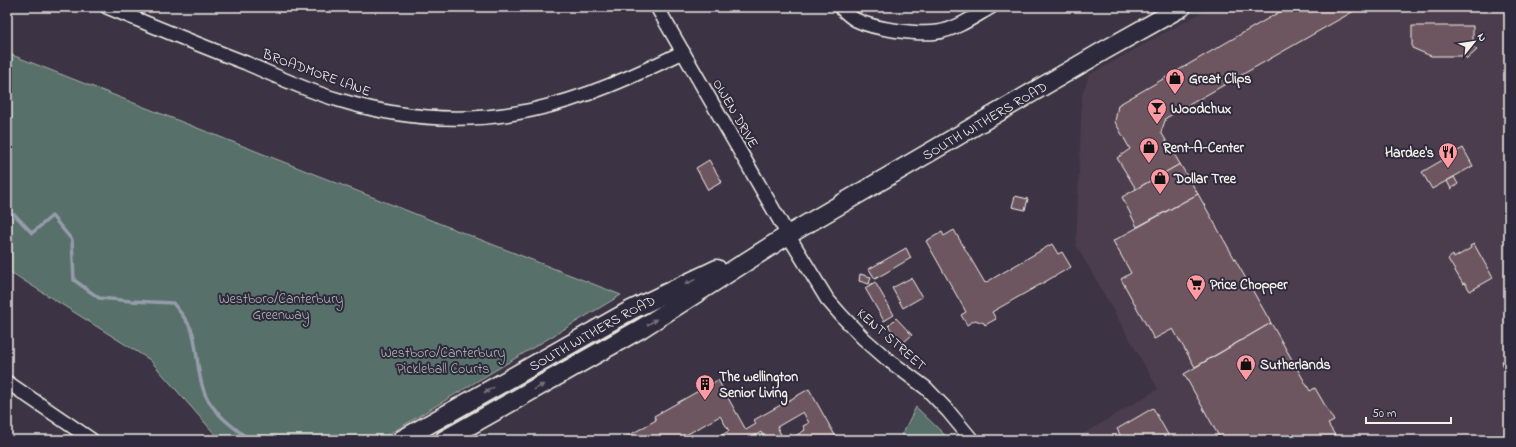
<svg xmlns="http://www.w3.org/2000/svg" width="1516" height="447" font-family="'Indie Flower',sans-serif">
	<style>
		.built { fill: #4b3e4d }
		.green { fill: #596f6a; stroke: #a6b0a9 }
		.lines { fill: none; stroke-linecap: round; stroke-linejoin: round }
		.stream { stroke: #959caa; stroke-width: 3.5 }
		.building { fill: #6e5661; stroke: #f4f1e8; fill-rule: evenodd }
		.minor-casing { stroke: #f4f1e8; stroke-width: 16 }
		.secondary-casing { stroke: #f4f1e8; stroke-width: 21 }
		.minor { stroke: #2f2a3d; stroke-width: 13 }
		.secondary { stroke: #2f2a3d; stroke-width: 18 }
		.oneway { fill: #747079 }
		.labels { text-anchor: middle; stroke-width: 4; stroke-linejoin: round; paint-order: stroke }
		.street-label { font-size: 14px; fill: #f4f1e8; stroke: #2f2a3d }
		.poi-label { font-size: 14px; font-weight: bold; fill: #f4f1e8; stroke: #2f2a3d; text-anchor: start }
		.park-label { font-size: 14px; fill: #aeb6af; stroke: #2f2a3d }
	</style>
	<rect width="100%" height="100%" fill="#3c3344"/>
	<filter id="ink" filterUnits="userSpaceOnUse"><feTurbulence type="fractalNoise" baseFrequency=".025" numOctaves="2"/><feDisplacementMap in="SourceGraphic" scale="8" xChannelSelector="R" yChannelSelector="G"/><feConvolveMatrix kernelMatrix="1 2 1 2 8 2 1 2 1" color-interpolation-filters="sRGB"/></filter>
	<g filter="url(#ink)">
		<polygon class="built" points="1211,7 1509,7 1509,440 1073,440 1158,389 1076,245 1082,95 1089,75"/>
		<g class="green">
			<polygon points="7,53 621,295 379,440 220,440 150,360 7,270"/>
			<polygon points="916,407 948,438 949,440 899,440"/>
		</g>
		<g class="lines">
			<path class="stream" d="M7 214 15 215 32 233 52 216 72 240 74 280 99 298 131 301 173 303C180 312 190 323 193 334 198 354 197 375 205 394 214 414 233 427 250 440"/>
		</g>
		<g class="building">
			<polygon points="1288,7 1361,7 1166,118 1161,132 1180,164 1136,189 1117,158 1130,149 1115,122 1118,105"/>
			<polygon points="1412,26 1473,26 1473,47 1477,50 1467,59 1464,56 1431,56 1412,48"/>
			<polygon points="1463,148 1473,166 1432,189 1422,172"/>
			<polygon points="709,160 722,182 708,190 696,168"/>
			<polygon points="1180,164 1198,194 1137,227 1122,197"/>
			<polygon points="1454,177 1458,184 1451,189 1447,181"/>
			<polygon points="1198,194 1271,323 1195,367 1173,329 1154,339 1121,279 1131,273 1113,241"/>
			<polygon points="1015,196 1028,199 1025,210 1012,207"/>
			<polygon points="954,230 985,283 1052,244 1058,254 1062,252 1071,267 992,312 996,319 985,325 984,323 975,320 967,325 961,315 966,312 926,241 942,232 944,236"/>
			<polygon points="1474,244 1493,278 1470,291 1465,283 1463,284 1448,259 1453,255 1454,258 1471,248 1470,246"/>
			<polygon points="906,248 911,258 875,279 869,269"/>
			<polygon points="860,274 871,277 869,284 859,281"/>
			<polygon points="911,278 922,297 903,308 892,288"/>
			<polygon points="875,282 894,315 884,321 865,288"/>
			<polygon points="896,318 912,335 903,343 888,326"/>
			<polygon points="1271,323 1310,391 1315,388 1334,421 1328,424 1338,440 1221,440 1184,374"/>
			<polygon points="1509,359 1509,387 1502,361"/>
			<path d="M718 380 746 430 756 424 754 420 809 389 836 437 831 440H765L761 432 751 438 752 440H713L729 431 720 416 677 440H621L656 420 654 416ZM803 412 809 423 803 426 805 430 792 438 790 434 783 438 777 427Z"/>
			<polygon points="1153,408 1171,440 1123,440 1117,429"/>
		</g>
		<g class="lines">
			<g class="minor-casing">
				<g id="minor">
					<path d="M107 7C153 26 199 45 246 63 276 76 307 91 339 100 401 119 468 124 532 110 586 98 634 76 683 52"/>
					<polyline points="657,7 788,235 827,299 841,315 863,338 887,359 926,388 948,411 972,440"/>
					<path d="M840 7C845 12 850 17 856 20 874 29 918 35 938 32 957 29 975 16 991 7"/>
					<polyline points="7,382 92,440"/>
				</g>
			</g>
			<g class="secondary-casing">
				<g id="secondary">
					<path id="s1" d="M401 440 631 310 717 269"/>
					<path id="s2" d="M444 440 642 328 788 235 1105 50 1182 7"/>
				</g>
			</g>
			<use href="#minor" class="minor"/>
			<use href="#secondary" class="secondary"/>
		</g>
		<defs><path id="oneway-solid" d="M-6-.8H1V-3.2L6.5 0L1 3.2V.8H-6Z"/></defs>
		<g class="oneway">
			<use href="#oneway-solid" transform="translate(690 282) rotate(154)"/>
			<use href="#oneway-solid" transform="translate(652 322) rotate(-33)"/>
			<use href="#oneway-solid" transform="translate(539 387) rotate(-29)"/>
			<use href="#oneway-solid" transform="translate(489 390) rotate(151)"/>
		</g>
	</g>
	<defs>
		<g id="shop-pin" transform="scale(1)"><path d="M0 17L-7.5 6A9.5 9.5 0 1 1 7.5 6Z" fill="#ff9aa2" stroke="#2f2a3d"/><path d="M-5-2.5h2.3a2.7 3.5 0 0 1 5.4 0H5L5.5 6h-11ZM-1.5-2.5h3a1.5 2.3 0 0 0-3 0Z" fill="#111"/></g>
		<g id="bar-pin" transform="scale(1)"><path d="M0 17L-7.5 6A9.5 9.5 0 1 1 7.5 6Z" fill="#ff9aa2" stroke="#2f2a3d"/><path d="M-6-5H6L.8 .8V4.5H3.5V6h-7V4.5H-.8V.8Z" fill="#111"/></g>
		<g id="restaurant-pin" transform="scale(1)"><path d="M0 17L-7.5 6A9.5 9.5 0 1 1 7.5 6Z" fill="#ff9aa2" stroke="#2f2a3d"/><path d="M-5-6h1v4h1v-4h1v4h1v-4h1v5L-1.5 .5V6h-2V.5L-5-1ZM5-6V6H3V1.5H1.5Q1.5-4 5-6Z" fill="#111"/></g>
		<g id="supermarket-pin" transform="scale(1)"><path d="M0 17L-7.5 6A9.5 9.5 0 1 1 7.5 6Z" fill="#ff9aa2" stroke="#2f2a3d"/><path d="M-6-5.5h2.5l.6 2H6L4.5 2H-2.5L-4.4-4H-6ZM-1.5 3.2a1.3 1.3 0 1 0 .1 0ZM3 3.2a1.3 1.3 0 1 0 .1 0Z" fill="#111"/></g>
		<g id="building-pin" transform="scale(1)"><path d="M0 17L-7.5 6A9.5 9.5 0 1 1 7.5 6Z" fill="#ff9aa2" stroke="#2f2a3d"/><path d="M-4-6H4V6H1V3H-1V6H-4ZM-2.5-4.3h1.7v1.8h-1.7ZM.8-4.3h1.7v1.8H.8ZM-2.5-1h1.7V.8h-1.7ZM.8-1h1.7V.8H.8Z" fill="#111"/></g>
	</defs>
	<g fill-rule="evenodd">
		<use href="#shop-pin" x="1175" y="78"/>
		<use href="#bar-pin" x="1157" y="108"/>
		<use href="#shop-pin" x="1149" y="147"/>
		<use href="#restaurant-pin" x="1448" y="152"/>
		<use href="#shop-pin" x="1160" y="178"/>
		<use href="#supermarket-pin" x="1196" y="284"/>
		<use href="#shop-pin" x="1246" y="364"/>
		<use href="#building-pin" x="705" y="384"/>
	</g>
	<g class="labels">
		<g class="street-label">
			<text transform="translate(317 72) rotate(20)" y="5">BROADMORE LANE</text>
			<text transform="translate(736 113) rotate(60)" y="5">OWEN DRIVE</text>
			<text dy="5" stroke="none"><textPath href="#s2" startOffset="628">SOUTH WITHERS ROAD</textPath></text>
			<text dy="5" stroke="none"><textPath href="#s1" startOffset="219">SOUTH WITHERS ROAD</textPath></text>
			<text transform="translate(892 339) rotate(41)" y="5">KENT STREET</text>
		</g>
		<g class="poi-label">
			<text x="1189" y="83">Great Clips</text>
			<text x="1171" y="113">Woodchux</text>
			<text x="1163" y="152">Rent-A-Center</text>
			<text x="1434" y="157" text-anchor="end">Hardee's</text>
			<text x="1174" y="183">Dollar Tree</text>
			<text x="1210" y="289">Price Chopper</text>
			<text x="1260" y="369">Sutherlands</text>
			<text x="719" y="381">The wellington<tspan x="719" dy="16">Senior Living</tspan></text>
		</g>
		<g class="park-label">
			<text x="281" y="303">Westboro/Canterbury<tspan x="281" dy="16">Greenway</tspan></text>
			<text x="443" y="357">Westboro/Canterbury<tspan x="443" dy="16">Pickleball Courts</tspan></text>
		</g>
	</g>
	<rect width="1516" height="447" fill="none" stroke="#2f2a3d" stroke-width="24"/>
	<rect x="12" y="12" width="1492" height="423" fill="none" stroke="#f4f1e8" stroke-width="1.5" filter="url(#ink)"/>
	<g transform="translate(1474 42) rotate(60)" stroke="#2f2a3d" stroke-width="3" paint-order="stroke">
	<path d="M0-3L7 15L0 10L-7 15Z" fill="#f4f1e8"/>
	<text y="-6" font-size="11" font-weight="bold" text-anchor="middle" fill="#f4f1e8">N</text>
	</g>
	<path d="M1366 417v6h85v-6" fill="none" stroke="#f4f1e8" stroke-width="2"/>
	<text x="1372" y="417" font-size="12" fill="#f4f1e8" stroke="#2f2a3d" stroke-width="3" paint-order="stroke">50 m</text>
</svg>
